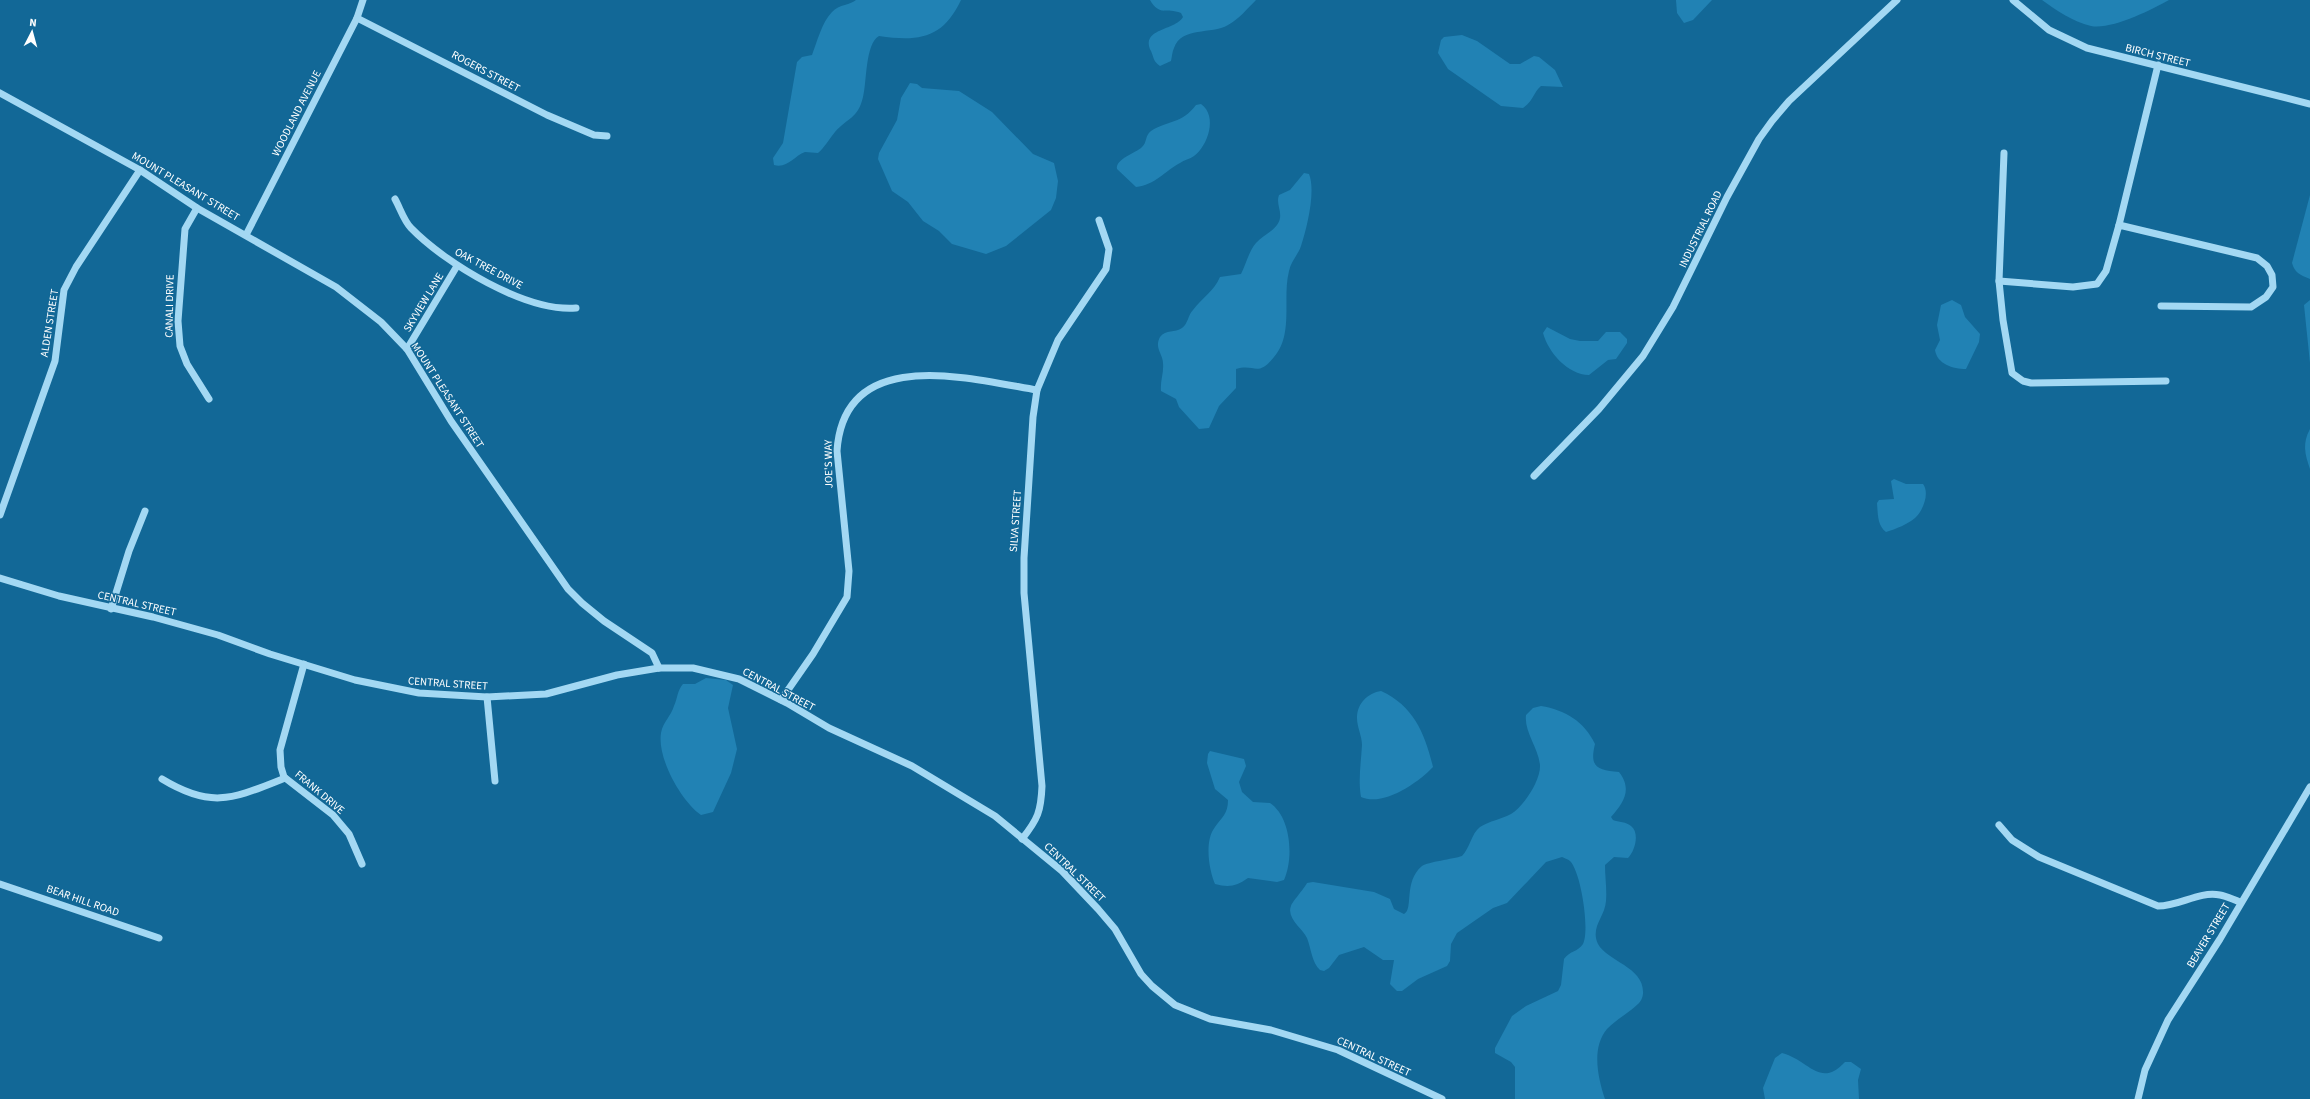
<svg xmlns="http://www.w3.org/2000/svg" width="2310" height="1099" font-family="'Source Sans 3',sans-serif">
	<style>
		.green { fill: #2182b4 }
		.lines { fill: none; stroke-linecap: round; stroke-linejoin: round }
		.minor { stroke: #a3d8f3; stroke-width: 7 }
		.labels { text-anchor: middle; stroke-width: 3; stroke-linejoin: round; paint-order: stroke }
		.street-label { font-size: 11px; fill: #fff; stroke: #126897 }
	</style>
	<rect width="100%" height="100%" fill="#126897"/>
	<g class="green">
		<path d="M856 0H961C943 38 920 42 879 36 865 44 867 82 863 97 858 119 847 118 835 132 829 139 825 147 818 153L805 152C794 156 787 169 774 165L773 158 783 143 797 62 802 57 812 55C817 42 822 22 832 12 839 4 851 5 856 0Z"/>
		<path d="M1150 0H1256C1248 8 1238 20 1228 25 1211 35 1182 26 1174 48 1172 52 1172 57 1171 61L1160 66C1153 61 1154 58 1151 51 1140 28 1175 31 1183 17L1181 13C1166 7 1160 17 1150 0Z"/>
		<polygon points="1676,0 1712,0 1693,20 1684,23 1677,13"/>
		<path d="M2042 0H2169C2151 10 2111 30 2091 26 2072 21 2057 11 2042 0Z"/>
		<path d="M1462 35 1477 41 1510 64H1520L1534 56 1539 57 1555 70 1563 87 1541 86C1533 93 1534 100 1523 108L1501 106 1448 69 1438 53 1441 40 1444 37Z"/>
		<polygon points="910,83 917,84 922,88 959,91 992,112 1033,154 1054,163 1058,181 1056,198 1051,210 1006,246 986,254 952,244 939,231 923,221 908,202 892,191 878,159 879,153 897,120 901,98"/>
		<path d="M1201 104C1218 116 1208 146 1194 156 1190 159 1184 160 1180 163 1165 171 1155 185 1136 187L1117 169C1115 159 1136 153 1142 147 1147 143 1145 135 1151 131 1168 120 1182 124 1196 105Z"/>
		<path d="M1304 173 1309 174C1316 191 1307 228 1301 246 1298 255 1291 261 1289 271 1282 298 1294 334 1274 357 1257 378 1255 363 1236 369V388L1219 406 1209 428 1199 429 1179 407 1176 399 1161 391C1160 381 1164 373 1163 363 1163 354 1154 348 1160 337 1166 329 1175 333 1182 328 1188 324 1188 315 1193 310 1202 298 1214 291 1220 277L1241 274C1246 264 1249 251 1256 243 1262 236 1272 232 1277 225 1285 214 1275 205 1279 195L1290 190Z"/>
		<path d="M2310 195V279C2300 275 2295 273 2292 263Z"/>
		<path d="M1952 300 1961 305 1965 317 1980 334 1979 342 1966 369C1953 369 1937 364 1935 350L1940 340 1937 325 1941 305Z"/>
		<polygon points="2310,300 2310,363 2304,305"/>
		<path d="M1547 327 1570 339 1580 341H1598L1606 332H1620L1627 339V343L1616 359 1608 360 1589 375C1568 375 1548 352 1543 333Z"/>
		<path d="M2310 429V469C2305 455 2302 443 2310 429Z"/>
		<path d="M1894 479 1906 484H1923C1930 493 1923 511 1915 518 1908 524 1896 529 1886 532 1877 525 1878 514 1877 503L1879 500 1894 499 1891 481Z"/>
		<path d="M706 678 726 680 733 685 728 708 737 749 731 773 713 812 701 815C681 801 657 758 661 733 663 722 671 716 674 706 678 697 677 691 683 684H695Z"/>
		<path d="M1381 691C1414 706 1425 734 1433 767 1418 783 1383 807 1361 797 1358 780 1361 763 1362 745 1362 736 1357 727 1357 718 1357 703 1368 693 1381 691Z"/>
		<path d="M1541 706C1565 710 1584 721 1595 744 1589 768 1598 770 1619 772 1633 790 1623 803 1611 817L1613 820C1618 822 1627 822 1631 826 1640 833 1635 851 1628 858L1614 857 1605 865C1605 877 1607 889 1606 901 1605 917 1590 927 1598 944 1608 962 1645 967 1643 994 1642 1002 1637 1005 1631 1010 1623 1016 1614 1022 1607 1029 1591 1048 1598 1078 1605 1099H1515V1067L1511 1062 1495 1053V1048L1512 1016 1526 1006 1558 991 1561 985 1564 959C1569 951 1578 952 1583 944 1590 930 1581 872 1570 861 1568 859 1564 858 1562 857L1546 862 1507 903 1493 908 1457 933 1451 944 1450 961 1447 966 1418 979 1402 991H1397L1390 984 1394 960H1383L1364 947 1339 955 1329 968 1324 971 1320 970C1312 963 1311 948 1307 938 1303 929 1286 918 1291 906 1292 902 1304 889 1307 883L1313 882 1374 892 1390 899 1394 909 1404 914C1414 909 1403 882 1422 866 1428 862 1453 859 1462 856 1470 848 1471 834 1480 827 1489 821 1502 819 1511 814 1524 806 1541 780 1540 765 1538 747 1524 732 1526 715L1533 708Z"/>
		<path d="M1210 751 1244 759 1246 766 1239 782 1242 792 1253 802 1270 803C1291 817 1294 858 1284 880L1277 882 1248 878C1237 886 1229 888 1215 884 1209 870 1204 841 1215 827 1222 817 1228 814 1228 800L1215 789 1207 763 1208 754Z"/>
		<path d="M1782 1053C1809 1060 1820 1089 1845 1062H1851L1861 1069 1858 1080 1859 1099H1765L1763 1088 1775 1058Z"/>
	</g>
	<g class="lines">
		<g class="minor">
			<polyline points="2013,0 2049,30 2087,48 2310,104"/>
			<polyline points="357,18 547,115 594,135 607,136"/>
			<polyline points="0,93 140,170 197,208 336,287 381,322 407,349 451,421 568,589 582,603 604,621 652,653 659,668"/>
			<polyline points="2004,153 1999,281 2003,320 2012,373 2023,381 2031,383 2166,381"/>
			<path d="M395 199C400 208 404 221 411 228 446 264 526 312 576 308"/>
			<polyline points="197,208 185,229 178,321 180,346 187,364 209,399"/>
			<polyline points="2119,225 2158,65"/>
			<polyline points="246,235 357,18 363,0"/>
			<polyline points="1999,281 2073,287 2097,284 2106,271 2119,225 2257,258 2267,266 2272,275 2273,287 2266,297 2251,307 2161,306"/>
			<polyline points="407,349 457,266"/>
			<polyline points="1534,476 1599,409 1643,356 1673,307 1727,197 1759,139 1772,121 1789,101 1897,0"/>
			<polyline points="0,515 55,361 64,290 76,267 140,170"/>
			<polyline points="0,578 59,596 153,617 218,635 270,654 355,680 419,693 487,697 546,694 617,675 659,668 693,668 739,679 787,703 829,728 912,766 995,816 1062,871 1098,909 1115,929 1141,974 1152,986 1175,1005 1210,1019 1271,1030 1338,1050 1442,1099"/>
			<polyline points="111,609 129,551 145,511"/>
			<polyline points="304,664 280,750 281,767 284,777 333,815 349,834 362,864"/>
			<polyline points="487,697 495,781"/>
			<path d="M781 700 813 654 847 597 849 571 837 451C844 345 967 378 1037 390"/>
			<path d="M162 779C213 810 234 798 285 778"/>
			<path d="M1999 825 2012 840 2039 857 2158 906C2180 906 2198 891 2220 895 2226 896 2234 900 2240 902"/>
			<path d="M1022 839C1038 819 1041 811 1042 786L1024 593V558L1033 417 1037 390 1058 340 1106 269 1109 249 1099 220"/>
			<polyline points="0,884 159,938"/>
			<polyline points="2138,1099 2145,1070 2168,1020 2220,939 2310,787"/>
		</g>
	</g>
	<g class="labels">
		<g class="street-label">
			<text transform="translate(2158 55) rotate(14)" y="4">BIRCH STREET</text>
			<text transform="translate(486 71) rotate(28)" y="4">ROGERS STREET</text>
			<text transform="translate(296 113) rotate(-63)" y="4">WOODLAND AVENUE</text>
			<text transform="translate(186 186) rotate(31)" y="4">MOUNT PLEASANT STREET</text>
			<text transform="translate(1700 229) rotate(-64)" y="4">INDUSTRIAL ROAD</text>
			<text transform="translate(489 268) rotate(28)" y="4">OAK TREE DRIVE</text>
			<text transform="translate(423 302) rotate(-59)" y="4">SKYVIEW LANE</text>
			<text transform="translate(169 306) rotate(-89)" y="4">CANALI DRIVE</text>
			<text transform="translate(49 323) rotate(-81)" y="4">ALDEN STREET</text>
			<text transform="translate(448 395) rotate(57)" y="4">MOUNT PLEASANT STREET</text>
			<text transform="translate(828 464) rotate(-91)" y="4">JOE'S WAY</text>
			<text transform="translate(1015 521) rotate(-86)" y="4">SILVA STREET</text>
			<text transform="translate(137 603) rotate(13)" y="4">CENTRAL STREET</text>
			<text transform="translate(448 683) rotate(4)" y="4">CENTRAL STREET</text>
			<text transform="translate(779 689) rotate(28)" y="4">CENTRAL STREET</text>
			<text transform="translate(320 792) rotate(40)" y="4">FRANK DRIVE</text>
			<text transform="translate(1075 872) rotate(44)" y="4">CENTRAL STREET</text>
			<text transform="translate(83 900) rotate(19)" y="4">BEAR HILL ROAD</text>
			<text transform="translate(2208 935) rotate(-59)" y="4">BEAVER STREET</text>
			<text transform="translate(1374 1056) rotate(25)" y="4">CENTRAL STREET</text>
		</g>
	</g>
	<g transform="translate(32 32) rotate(6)" stroke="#126897" stroke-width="3" paint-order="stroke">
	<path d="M0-3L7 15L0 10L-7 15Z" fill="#ffffff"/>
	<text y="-6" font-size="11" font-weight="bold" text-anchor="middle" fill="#ffffff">N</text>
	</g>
</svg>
